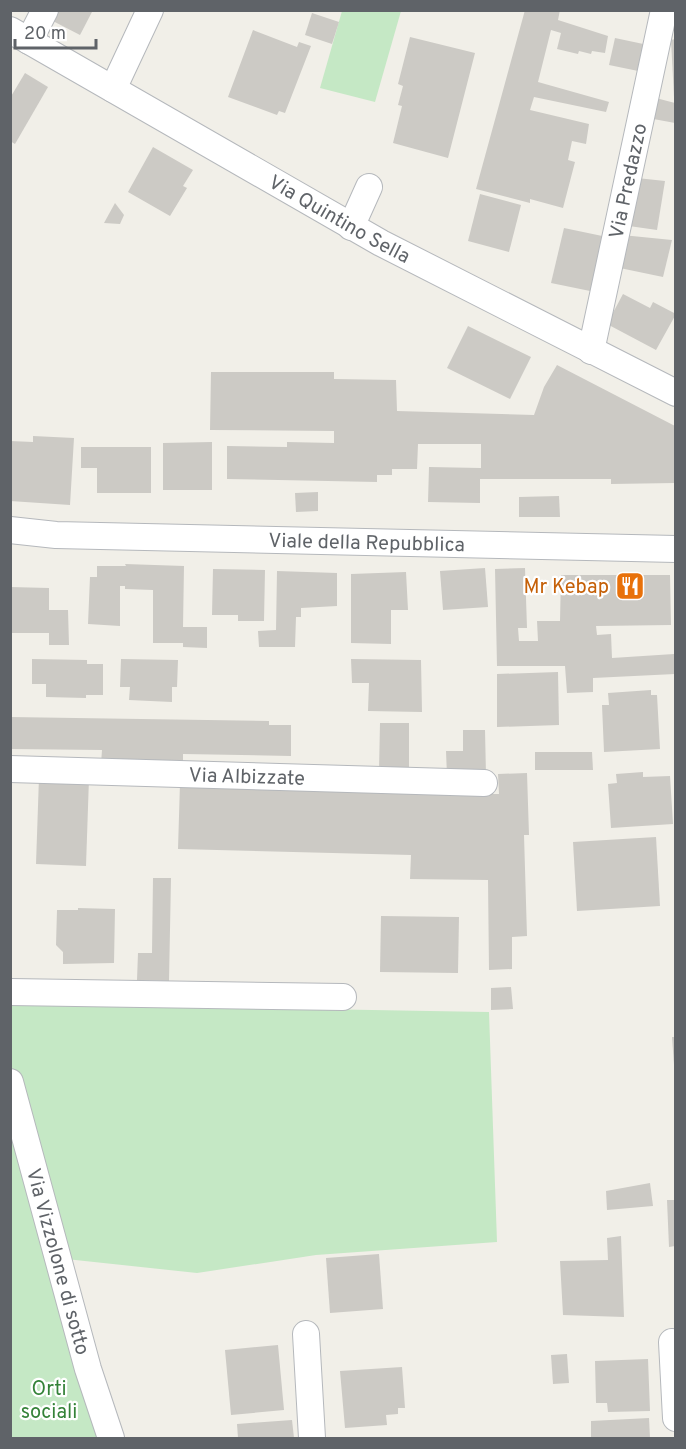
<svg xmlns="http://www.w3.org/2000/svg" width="686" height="1449" font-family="Overpass,sans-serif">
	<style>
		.green { fill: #c5e8c5 }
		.building { fill: #cccac5 }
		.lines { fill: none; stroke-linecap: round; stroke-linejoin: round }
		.minor-casing { stroke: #b5b8bc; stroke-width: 28 }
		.minor { stroke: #fff; stroke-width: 26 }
		.labels { text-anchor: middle; stroke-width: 4.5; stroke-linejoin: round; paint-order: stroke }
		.street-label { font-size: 20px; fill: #5f6368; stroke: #fff }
		.food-label { font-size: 20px; fill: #c56008; stroke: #fff; text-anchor: end }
		.park-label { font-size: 20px; fill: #348238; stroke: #fff }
	</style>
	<rect width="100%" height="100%" fill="#f1efe8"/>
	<g class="green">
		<polygon points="342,11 401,11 375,102 320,88"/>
		<polygon points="10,1004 489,1012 497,1242 316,1255 197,1273 66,1259 11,1064"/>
		<polygon points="10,1134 101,1438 11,1438"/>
	</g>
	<g class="building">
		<polygon points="54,10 93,10 80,35 49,19"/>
		<polygon points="525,10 560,10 558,20 608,36 605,53 592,51 591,54 579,51 578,54 557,49 561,33 551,30 538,82 609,102 606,112 534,97 530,110 589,124 586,144 572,141 568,160 575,162 563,208 530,199 530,203 476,189"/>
		<polygon points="312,13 339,22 332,44 305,35"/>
		<polygon points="253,30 297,47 299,42 311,46 285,113 279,111 277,115 228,97"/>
		<polygon points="410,37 475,53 448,158 393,143 402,106 398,105 403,86 398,84"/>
		<polygon points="615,38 648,45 643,72 609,65"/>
		<polygon points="675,39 675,97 674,97 671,40"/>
		<polygon points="25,73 48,87 15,144 10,141 10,98"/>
		<polygon points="652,97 675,103 675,123 648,118"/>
		<polygon points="153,147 193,170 183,186 187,188 170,216 128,192"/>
		<polygon points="637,178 665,181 657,230 629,226"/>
		<polygon points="480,194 521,205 509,252 468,241"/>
		<polygon points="115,203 124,215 120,224 104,223"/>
		<polygon points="564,228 607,237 595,292 551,283"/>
		<polygon points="622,235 672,240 663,277 615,267"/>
		<polygon points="623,294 650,308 653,302 676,314 656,350 607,324"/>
		<polygon points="468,326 531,357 510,399 447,368"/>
		<polygon points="557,365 675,426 675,483 611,484 611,479 480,479 480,503 428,502 429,467 481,468 481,444 418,444 417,469 392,469 392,475 377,475 377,482 227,479 227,446 287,447 287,442 334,443 334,431 210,430 211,372 334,372 334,379 396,380 397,411 534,415 544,387"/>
		<polygon points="33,436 74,438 70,505 10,501 10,441 33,442"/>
		<polygon points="212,442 212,490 163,490 163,443"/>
		<polygon points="81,447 151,447 151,493 97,493 97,468 81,468"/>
		<polygon points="318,492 318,511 296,512 295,493"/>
		<polygon points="559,496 560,517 519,517 519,497"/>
		<polygon points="125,564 184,566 183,627 207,627 207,648 183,647 183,643 153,643 153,590 125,589 125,586 120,586 120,626 88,624 90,577 97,577 97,566 126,566"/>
		<polygon points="485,568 488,607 443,610 440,571"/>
		<polygon points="525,568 527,628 518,628 519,641 538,641 537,621 560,621 561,575 670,575 671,625 596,626 597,635 611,634 612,658 674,654 675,674 593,678 593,692 567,693 565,666 497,666 495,569"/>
		<polygon points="213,569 265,570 264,621 238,621 238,615 212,615"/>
		<polygon points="277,571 337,573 337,606 301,608 301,617 296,617 295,647 259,647 258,631 276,630"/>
		<polygon points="406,572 408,610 391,610 391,644 351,643 351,574"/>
		<polygon points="10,587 49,588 49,610 68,610 69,645 49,645 49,633 10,633"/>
		<polygon points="32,659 87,660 87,664 103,664 103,695 86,695 86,698 46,697 46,684 32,684"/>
		<polygon points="121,659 178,660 177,687 172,687 172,702 129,700 130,687 120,687"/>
		<polygon points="351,659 421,660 422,712 368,711 369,683 352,683"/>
		<polygon points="558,672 559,725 497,727 497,674"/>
		<polygon points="651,690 651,695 657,695 660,749 604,752 602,705 609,705 608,693"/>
		<polygon points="10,717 269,721 269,725 291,725 291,756 183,754 183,764 101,764 102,750 10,749"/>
		<polygon points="380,723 409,723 409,772 379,771"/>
		<polygon points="463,730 485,730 486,775 447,776 446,751 463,751"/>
		<polygon points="535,752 592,752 593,770 535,770"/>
		<polygon points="643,772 643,777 670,776 673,824 611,828 608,784 617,783 616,774"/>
		<polygon points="527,773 529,835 524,835 527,936 512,937 512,969 489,970 488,880 410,879 411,855 178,849 180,783 487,794 499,794 498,774"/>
		<polygon points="39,777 89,778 86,866 36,864"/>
		<polygon points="656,837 660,906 577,911 573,842"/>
		<polygon points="153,878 171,878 169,981 137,980 138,953 152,953"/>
		<polygon points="78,908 115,909 114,963 63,964 63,952 56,945 57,910 78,910"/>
		<polygon points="381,916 459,917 458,973 380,972"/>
		<polygon points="511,987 513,1009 491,1010 491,988"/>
		<polygon points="672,1037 675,1037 675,1064 674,1065"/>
		<polygon points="650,1183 653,1206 607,1210 606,1191"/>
		<polygon points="667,1200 675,1200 675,1246 669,1247"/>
		<polygon points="621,1236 624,1317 563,1315 560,1261 608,1260 607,1238"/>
		<polygon points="379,1254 383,1309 330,1313 326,1258"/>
		<polygon points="278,1345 284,1410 231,1415 225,1350"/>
		<polygon points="567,1354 569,1383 553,1384 551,1355"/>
		<polygon points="648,1359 650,1411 608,1412 607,1403 596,1403 595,1361"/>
		<polygon points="402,1367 405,1408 398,1408 398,1414 386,1415 387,1425 345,1428 340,1371"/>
		<polygon points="649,1418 650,1438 591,1438 591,1421"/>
		<polygon points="292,1420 294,1438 238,1438 237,1424"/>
	</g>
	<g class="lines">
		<g class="minor-casing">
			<g id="minor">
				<path id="s1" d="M10 30 381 243 676 393"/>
				<polyline points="29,41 45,10"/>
				<polyline points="113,89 150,10"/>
				<polyline points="351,227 369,187"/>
				<path id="s2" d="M591 351 664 10"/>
				<path id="s3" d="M10 530 56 535 676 549"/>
				<path id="s4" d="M10 769 484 783"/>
				<polyline points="10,992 343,997"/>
				<path id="s5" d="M10 1082 88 1369 111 1438"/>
				<polyline points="306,1334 312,1438"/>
				<polyline points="672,1342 676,1418"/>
			</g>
		</g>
		<use href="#minor" class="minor"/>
	</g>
	<defs>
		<g id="restaurant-square" transform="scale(1.5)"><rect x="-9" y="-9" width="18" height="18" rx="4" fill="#e8710a" stroke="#fff"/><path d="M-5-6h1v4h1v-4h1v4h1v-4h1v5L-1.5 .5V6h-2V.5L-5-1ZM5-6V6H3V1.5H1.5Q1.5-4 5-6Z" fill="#fff"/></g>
	</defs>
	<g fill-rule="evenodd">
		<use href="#restaurant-square" x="630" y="586"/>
	</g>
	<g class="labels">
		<g class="street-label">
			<text dy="7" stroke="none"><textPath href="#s2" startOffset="174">Via Predazzo</textPath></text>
			<text dy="7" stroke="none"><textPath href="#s1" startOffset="380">Via Quintino Sella</textPath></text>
			<text dy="7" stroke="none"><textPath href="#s3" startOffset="357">Viale della Repubblica</textPath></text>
			<text dy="7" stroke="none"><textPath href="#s4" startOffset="237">Via Albizzate</textPath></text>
			<text dy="7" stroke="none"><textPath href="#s5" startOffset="186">Via Vizzolone di sotto</textPath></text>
		</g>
		<g class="food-label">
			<text x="609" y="593">Mr Kebap</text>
		</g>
		<g class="park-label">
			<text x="49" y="1395">Orti<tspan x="49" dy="23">sociali</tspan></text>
		</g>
	</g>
	<rect width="686" height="1449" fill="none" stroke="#5f6368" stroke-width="24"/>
	<path d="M15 39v9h81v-9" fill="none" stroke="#5f6368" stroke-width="3"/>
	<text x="24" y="39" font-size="18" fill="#5f6368" stroke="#ffffff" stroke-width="4.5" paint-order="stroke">20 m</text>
</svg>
